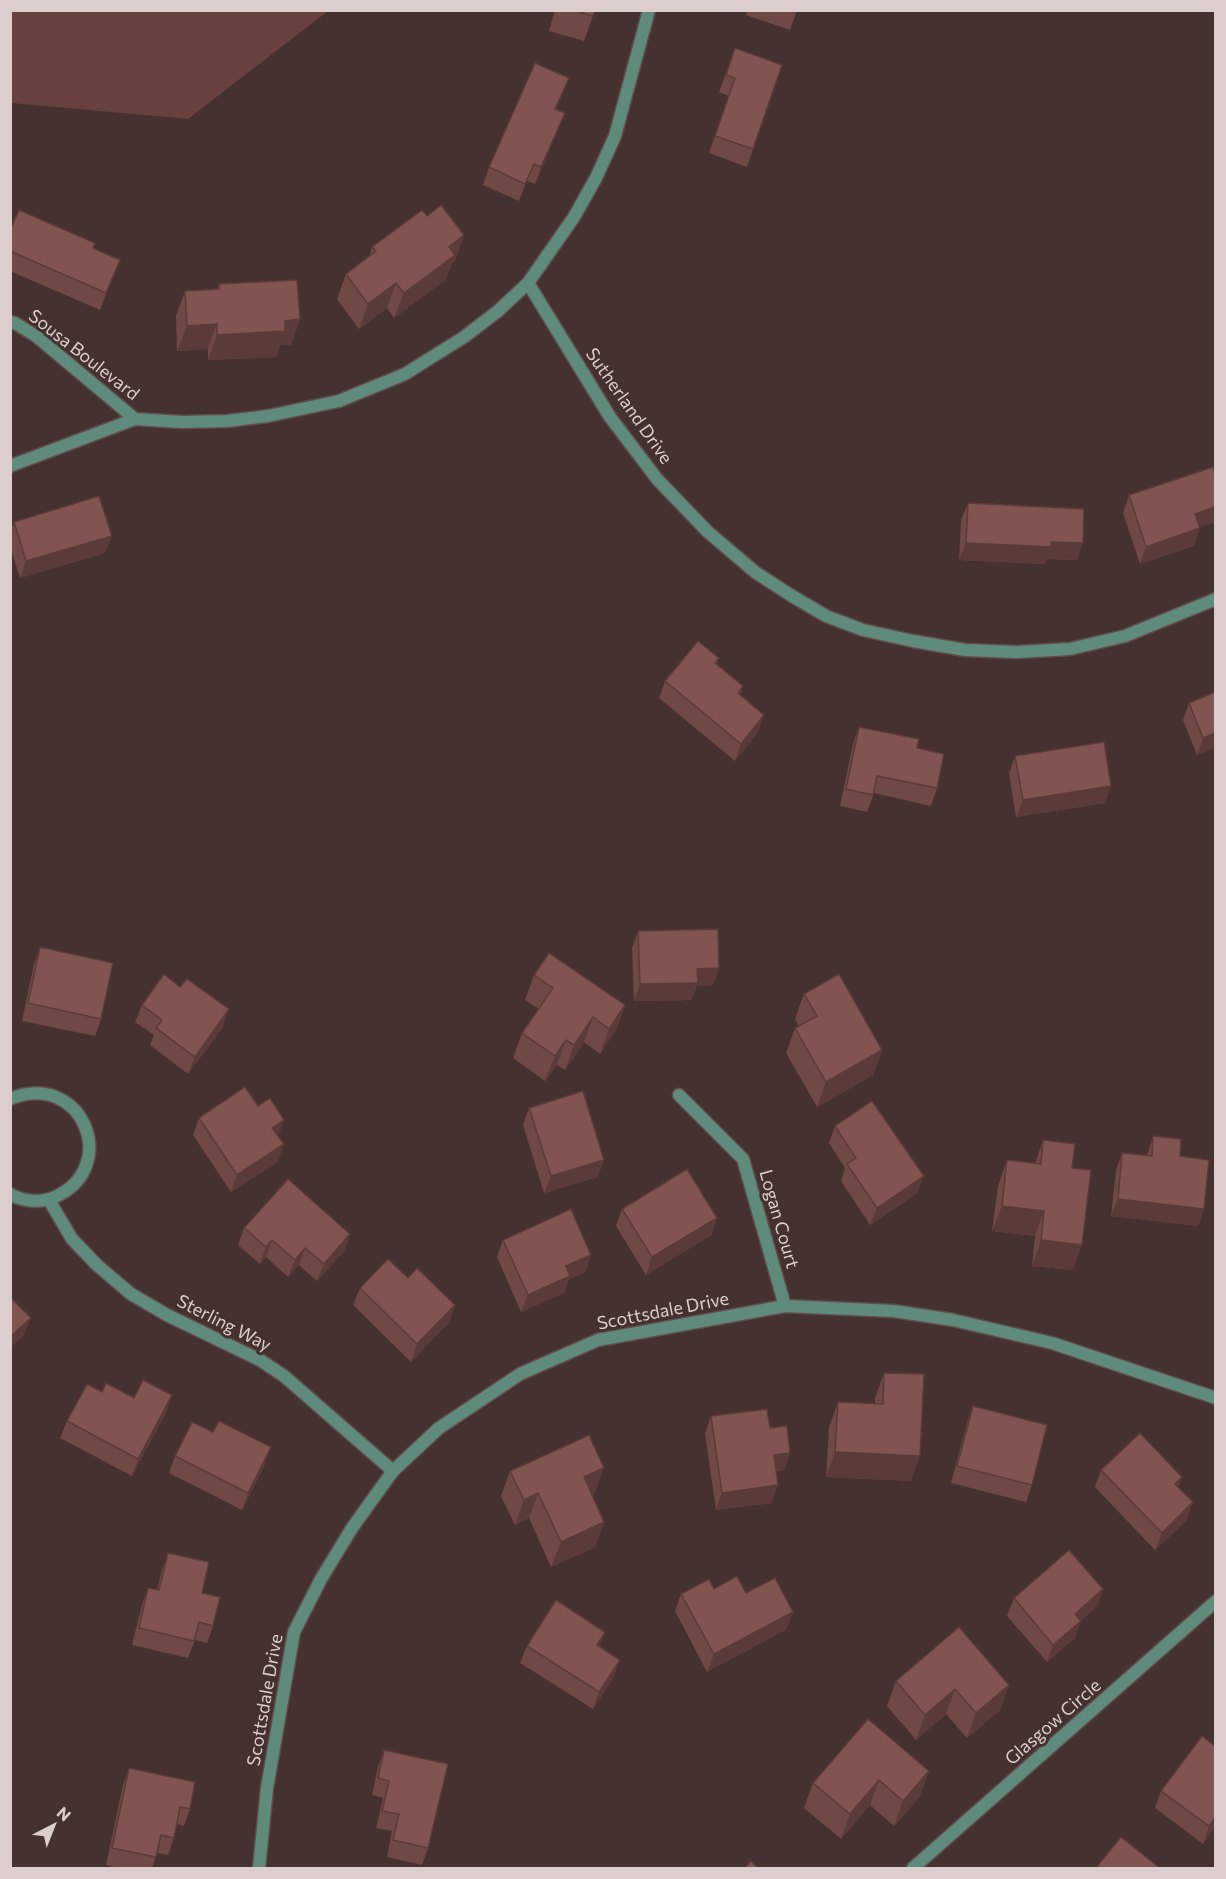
<svg xmlns="http://www.w3.org/2000/svg" width="1226" height="1879" font-family="Commissioner,sans-serif">
	<style>
		.green { fill: #68413e }
		.lines { fill: none; stroke-linecap: round; stroke-linejoin: round }
		.street-casing { stroke: #604d4b; stroke-width: 15 }
		.street { stroke: #5e8b7c; stroke-width: 12 }
		.wall { fill: #704846 }
		.shaded-wall { fill: #5b3b39 }
		.building { fill: #825451; stroke: #5b3b39; stroke-width: 1.5 }
		.labels { text-anchor: middle; stroke-width: 6; stroke-linejoin: round; paint-order: stroke }
		.street-label { font-size: 18px; fill: #dbcecc; stroke: #45312f }
	</style>
	<rect width="100%" height="100%" fill="#45312f"/>
	<polygon class="green" points="10,11 11,10 328,11 188,119 11,103"/>
	<g class="lines">
		<g class="street-casing">
			<g id="street">
				<polyline points="528,283 610,417 657,479 708,532 755,572 792,596 826,616 863,630 913,641 965,650 1017,652 1070,649 1125,636 1216,599"/>
				<polyline points="10,322 15,323 36,336 135,419"/>
				<polyline points="10,466 135,419 182,422 227,421 268,416 339,401 405,374 464,337 498,311 528,283 574,217 596,178 615,136 649,10"/>
				<polyline points="679,1095 743,1159 785,1306"/>
				<path d="M10 1099C82 1069 122 1167 55 1197 41 1203 23 1202 10 1194"/>
				<polyline points="49,1200 72,1239 97,1265 131,1294 167,1315 260,1360 284,1376 393,1471"/>
				<polyline points="259,1868 267,1788 294,1632 321,1579 352,1528 393,1471 439,1428 520,1374 598,1340 785,1306 894,1311 953,1320 1052,1343 1216,1398"/>
				<polyline points="913,1868 1216,1601"/>
			</g>
		</g>
		<use href="#street" class="street"/>
	</g>
	<g class="wall">
		<polygon points="555,10 595,10 584,41 549,31"/>
		<polygon points="747,10 797,10 790,30 746,15"/>
		<polygon points="735,48 753,149 747,167 709,153 729,96 719,92"/>
		<polygon points="562,95 556,110 558,130 535,184 527,181 519,201 483,185 489,167"/>
		<polygon points="427,216 464,235 455,260 452,263 445,280 394,318 387,308 359,329 337,299 346,274 369,257 372,247"/>
		<polygon points="10,230 120,260 100,310 10,271"/>
		<polygon points="219,284 300,319 291,345 280,345 276,357 208,360 208,349 177,351 176,316 185,291 217,289"/>
		<polygon points="1129,495 1215,522 1200,527 1194,546 1140,564 1123,513"/>
		<polygon points="968,503 1077,560 1047,559 1045,564 959,560 961,520"/>
		<polygon points="14,522 105,553 20,578 10,546 10,532"/>
		<polygon points="719,658 717,664 743,686 740,695 764,715 758,732 735,761 659,698 665,681"/>
		<polygon points="1189,703 1215,748 1197,755 1183,720"/>
		<polygon points="859,727 917,748 937,788 931,806 874,793 867,812 840,806 853,744"/>
		<polygon points="1015,756 1105,803 1016,817 1009,773"/>
		<polygon points="638,931 719,968 713,985 697,986 691,1000 634,1001 632,948"/>
		<polygon points="40,947 101,1019 95,1036 22,1021 34,964"/>
		<polygon points="534,975 625,1005 616,1030 600,1054 584,1042 565,1070 557,1065 545,1081 513,1058 522,1033 539,1009 525,1000"/>
		<polygon points="180,987 223,1027 188,1074 150,1045 154,1035 135,1022 142,1005"/>
		<polygon points="804,994 882,1050 873,1075 817,1107 786,1053 795,1028 799,1026 795,1019"/>
		<polygon points="258,1106 284,1120 278,1136 278,1162 231,1192 193,1135 199,1118"/>
		<polygon points="529,1108 598,1177 544,1193 523,1125"/>
		<polygon points="835,1126 917,1193 870,1225 841,1181 845,1168 829,1143"/>
		<polygon points="1153,1136 1180,1156 1204,1209 1198,1226 1111,1216 1116,1171 1122,1153 1147,1156"/>
		<polygon points="1043,1140 1072,1168 1073,1270 1032,1266 1035,1236 992,1231 998,1186 1007,1160 1035,1164"/>
		<polygon points="622,1209 717,1218 711,1235 646,1275 616,1226"/>
		<polygon points="244,1228 350,1234 344,1251 317,1281 299,1265 288,1277 266,1257 260,1264 238,1245"/>
		<polygon points="503,1240 591,1255 585,1272 569,1279 564,1293 521,1312 497,1257"/>
		<polygon points="408,1278 455,1305 449,1322 411,1362 353,1305 360,1288"/>
		<polygon points="884,1373 911,1481 826,1477 829,1427 838,1402 875,1404 875,1398"/>
		<polygon points="102,1392 134,1398 172,1395 166,1412 132,1476 60,1438 67,1421"/>
		<polygon points="973,1406 1032,1485 1026,1502 951,1483 967,1423"/>
		<polygon points="711,1416 770,1428 790,1453 784,1470 776,1471 772,1503 716,1510 705,1434"/>
		<polygon points="213,1432 271,1447 265,1464 242,1510 169,1473 175,1456"/>
		<polygon points="1101,1470 1178,1488 1187,1520 1155,1550 1095,1487"/>
		<polygon points="510,1471 595,1493 592,1495 604,1522 595,1547 551,1567 529,1518 515,1525 501,1496"/>
		<polygon points="168,1553 202,1593 213,1626 207,1643 195,1640 188,1658 132,1645 142,1605 148,1588 157,1590 162,1570"/>
		<polygon points="714,1589 746,1593 787,1629 707,1672 675,1611 681,1594"/>
		<polygon points="1103,1589 1097,1606 1081,1620 1075,1638 1047,1662 1007,1616 1014,1598"/>
		<polygon points="527,1646 600,1647 614,1677 593,1709 520,1663"/>
		<polygon points="896,1681 1009,1685 1000,1710 967,1738 946,1714 916,1740 887,1706"/>
		<polygon points="868,1719 920,1796 894,1826 870,1805 841,1839 804,1808 813,1783"/>
		<polygon points="384,1750 428,1848 422,1865 387,1857 392,1831 376,1828 383,1798 372,1795 378,1767"/>
		<polygon points="129,1768 190,1809 184,1826 177,1824 174,1838 168,1855 157,1853 152,1869 122,1869 106,1865 123,1785"/>
		<polygon points="1161,1791 1215,1827 1203,1844 1155,1808"/>
	</g>
	<g class="shaded-wall">
		<polygon points="569,78 562,95 549,126 555,109"/>
		<polygon points="565,113 558,130 535,184 541,167"/>
		<polygon points="534,164 527,181 519,201 525,184"/>
		<polygon points="464,235 455,260 452,263 445,280 394,318 404,293 449,247"/>
		<polygon points="120,260 114,277 100,310 106,293"/>
		<polygon points="396,283 387,308 359,329 368,304"/>
		<polygon points="300,319 291,345 280,345 276,357 208,360 217,335 285,321"/>
		<polygon points="217,324 208,349 177,351 187,326"/>
		<polygon points="1215,507 1215,522 1189,531 1195,514"/>
		<polygon points="1200,528 1194,546 1140,564 1146,547"/>
		<polygon points="112,536 105,553 20,578 26,561"/>
		<polygon points="1051,542 1083,543 1077,560 1047,559 1045,564 959,560 966,543"/>
		<polygon points="764,715 758,732 735,761 741,744"/>
		<polygon points="1215,733 1215,748 1197,755 1203,738"/>
		<polygon points="1111,786 1105,803 1016,817 1023,800"/>
		<polygon points="719,968 713,985 697,986 691,1000 634,1001 640,984 697,969"/>
		<polygon points="625,1005 616,1030 600,1054 609,1029"/>
		<polygon points="229,1009 223,1027 188,1074 195,1057"/>
		<polygon points="593,1017 584,1042 565,1070 574,1045"/>
		<polygon points="566,1040 557,1065 545,1081 555,1056"/>
		<polygon points="882,1050 873,1075 817,1107 826,1082"/>
		<polygon points="284,1120 278,1137 272,1128"/>
		<polygon points="284,1144 278,1162 231,1192 237,1175"/>
		<polygon points="604,1160 598,1177 544,1193 551,1176"/>
		<polygon points="924,1176 917,1193 870,1225 877,1208"/>
		<polygon points="1118,1199 1204,1209 1198,1226 1111,1216"/>
		<polygon points="1002,1206 1044,1211 1035,1236 992,1231"/>
		<polygon points="717,1218 711,1235 646,1275 652,1257"/>
		<polygon points="350,1234 344,1251 317,1281 324,1264"/>
		<polygon points="272,1240 266,1257 260,1264 266,1247"/>
		<polygon points="1041,1240 1082,1245 1073,1270 1032,1266"/>
		<polygon points="305,1248 299,1265 288,1277 295,1260"/>
		<polygon points="591,1255 585,1272 569,1279 564,1293 521,1312 528,1295 566,1266"/>
		<polygon points="455,1305 449,1322 411,1362 417,1344"/>
		<polygon points="31,1318 24,1335 10,1348 10,1337"/>
		<polygon points="172,1395 166,1412 132,1476 138,1459"/>
		<polygon points="271,1447 265,1464 242,1510 248,1493"/>
		<polygon points="835,1452 920,1456 911,1481 826,1477"/>
		<polygon points="790,1453 784,1470 767,1472 774,1455"/>
		<polygon points="604,1468 595,1493 575,1502 584,1477"/>
		<polygon points="1182,1477 1176,1494 1175,1484"/>
		<polygon points="778,1485 772,1503 716,1510 722,1493"/>
		<polygon points="538,1493 529,1518 515,1525 524,1500"/>
		<polygon points="1193,1502 1187,1520 1155,1550 1162,1533"/>
		<polygon points="604,1522 595,1547 551,1567 561,1542"/>
		<polygon points="1103,1589 1097,1606 1069,1631 1075,1614"/>
		<polygon points="793,1612 787,1629 707,1672 714,1654"/>
		<polygon points="1081,1621 1075,1638 1047,1662 1053,1645"/>
		<polygon points="605,1632 599,1649 597,1645"/>
		<polygon points="620,1660 614,1677 593,1709 599,1692"/>
		<polygon points="1009,1685 1000,1710 967,1738 976,1713"/>
		<polygon points="955,1689 946,1714 916,1740 925,1715"/>
		<polygon points="929,1771 920,1796 894,1826 903,1801"/>
		<polygon points="879,1780 870,1805 841,1839 850,1814"/>
		<polygon points="1215,1818 1215,1827 1203,1844 1209,1826"/>
	</g>
	<g class="building">
		<polygon points="573,10 595,10 593,16"/>
		<polygon points="735,48 782,65 753,149 715,136 735,78 726,75"/>
		<polygon points="535,63 569,78 555,109 565,113 541,167 534,164 525,184 489,167"/>
		<polygon points="441,205 464,235 449,247 455,255 404,293 396,283 368,304 346,274 376,251 372,247 422,210 427,216"/>
		<polygon points="19,210 95,243 93,248 120,260 106,293 10,251 10,230"/>
		<polygon points="297,280 300,319 285,321 285,331 217,335 217,324 187,326 185,291 219,289 219,284"/>
		<polygon points="1213,467 1215,474 1215,507 1195,514 1200,528 1146,547 1129,495"/>
		<polygon points="99,496 112,536 26,561 14,522"/>
		<polygon points="968,503 1084,509 1083,543 1051,542 1051,547 966,543"/>
		<polygon points="698,641 719,658 715,663 743,686 738,693 764,715 741,744 665,681"/>
		<polygon points="1215,692 1215,733 1203,738 1189,703"/>
		<polygon points="859,727 919,739 917,748 944,754 937,788 877,776 873,795 846,789"/>
		<polygon points="1104,742 1111,786 1023,800 1015,756"/>
		<polygon points="718,929 719,968 697,969 698,983 640,984 638,931"/>
		<polygon points="40,947 113,963 101,1019 28,1003"/>
		<polygon points="549,953 625,1005 609,1029 593,1017 574,1045 566,1040 555,1056 522,1033 553,988 534,975"/>
		<polygon points="164,974 180,987 187,979 229,1009 195,1057 156,1028 162,1020 142,1005"/>
		<polygon points="839,974 882,1050 826,1082 795,1028 817,1016 804,994"/>
		<polygon points="245,1087 258,1106 270,1098 284,1120 272,1128 284,1144 237,1175 199,1118"/>
		<polygon points="583,1091 604,1160 551,1176 529,1108"/>
		<polygon points="872,1101 924,1176 877,1208 847,1164 856,1158 835,1126"/>
		<polygon points="1153,1136 1181,1139 1180,1156 1209,1160 1204,1209 1118,1199 1122,1153 1152,1156"/>
		<polygon points="1043,1140 1075,1144 1072,1168 1091,1170 1082,1245 1041,1240 1044,1211 1002,1206 1007,1160 1041,1164"/>
		<polygon points="687,1169 717,1218 652,1257 622,1209"/>
		<polygon points="288,1179 350,1234 324,1264 305,1248 295,1260 272,1240 266,1247 244,1228"/>
		<polygon points="571,1209 591,1255 566,1266 570,1276 528,1295 503,1240"/>
		<polygon points="388,1259 408,1278 417,1268 455,1305 417,1344 360,1288"/>
		<polygon points="10,1297 31,1318 10,1337"/>
		<polygon points="884,1373 924,1374 920,1456 835,1452 838,1402 883,1404"/>
		<polygon points="143,1380 172,1395 138,1459 67,1421 87,1384 102,1392 106,1383 134,1398"/>
		<polygon points="973,1406 1047,1425 1032,1485 957,1466"/>
		<polygon points="767,1409 770,1428 787,1426 790,1453 774,1455 778,1485 722,1493 711,1416"/>
		<polygon points="219,1421 271,1447 248,1493 175,1456 192,1422 213,1432"/>
		<polygon points="1140,1433 1182,1477 1175,1484 1193,1502 1162,1533 1101,1470"/>
		<polygon points="589,1435 604,1468 584,1477 604,1522 561,1542 538,1493 524,1500 510,1471"/>
		<polygon points="1069,1550 1103,1589 1075,1614 1081,1621 1053,1645 1014,1598"/>
		<polygon points="168,1553 209,1562 202,1593 220,1597 213,1626 199,1622 194,1641 139,1628 148,1588 159,1590"/>
		<polygon points="737,1576 746,1593 775,1578 793,1612 714,1654 681,1594 709,1579 714,1589"/>
		<polygon points="556,1600 605,1632 597,1645 620,1660 599,1692 527,1646"/>
		<polygon points="959,1627 1009,1685 976,1713 955,1689 925,1715 896,1681"/>
		<polygon points="868,1719 929,1771 903,1801 879,1780 850,1814 813,1783"/>
		<polygon points="1202,1736 1215,1746 1215,1818 1209,1826 1161,1791"/>
		<polygon points="384,1750 448,1764 428,1848 393,1840 399,1814 382,1811 389,1781 378,1778"/>
		<polygon points="129,1768 195,1782 190,1809 180,1807 174,1838 161,1835 156,1857 112,1848"/>
		<polygon points="1121,1837 1161,1869 1095,1869"/>
		<polygon points="751,1861 759,1869 744,1869"/>
	</g>
	<g class="labels">
		<g class="street-label">
			<text transform="translate(84 355) rotate(38)" y="6">Sousa Boulevard</text>
			<text transform="translate(629 406) rotate(55)" y="6">Sutherland Drive</text>
			<text transform="translate(779 1219) rotate(74)" y="6">Logan Court</text>
			<text transform="translate(663 1311) rotate(-11)" y="6">Scottsdale Drive</text>
			<text transform="translate(224 1323) rotate(27)" y="6">Sterling Way</text>
			<text transform="translate(265 1700) rotate(-80)" y="6">Scottsdale Drive</text>
			<text transform="translate(1053 1722) rotate(-41)" y="6">Glasgow Circle</text>
		</g>
	</g>
	<rect width="1226" height="1879" fill="none" stroke="#dbcecc" stroke-width="24"/>
	<g transform="translate(54 1825) rotate(42)" stroke="#45312f" stroke-width="4.5" paint-order="stroke">
	<path d="M0-4.5L10 22L0 15L-10 22Z" fill="#dbcecc"/>
	<text y="-9" font-size="16" font-weight="bold" text-anchor="middle" fill="#dbcecc">N</text>
	</g>
</svg>
